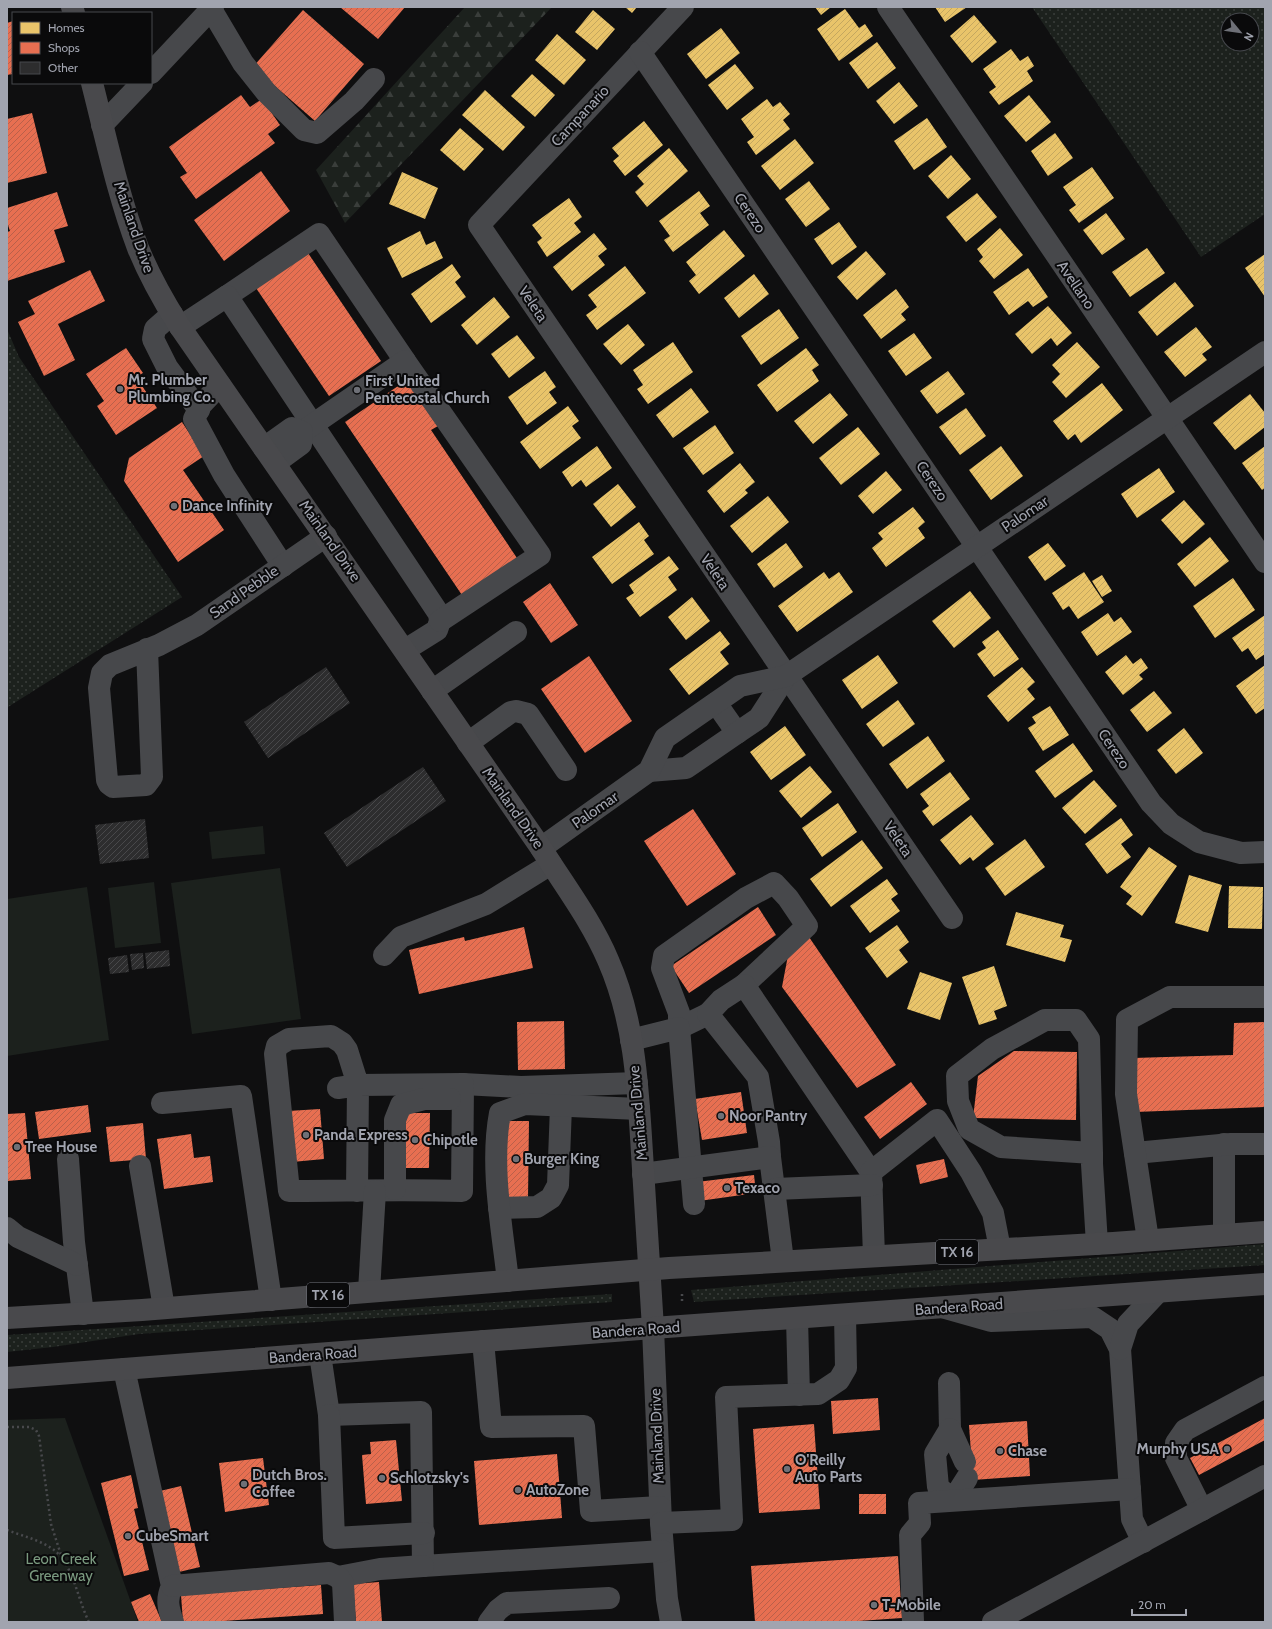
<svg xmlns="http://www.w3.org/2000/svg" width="1272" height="1629" font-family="Cabin,sans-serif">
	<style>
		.grass { fill: url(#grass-dots); fill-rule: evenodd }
		.forest { fill: url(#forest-firs) }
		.green { fill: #1c211d }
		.homes { fill: url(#homes-hatch) }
		.shops { fill: url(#shops-hatch) }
		.building { fill: url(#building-hatch) }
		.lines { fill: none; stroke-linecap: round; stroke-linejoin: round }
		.path { stroke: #48494c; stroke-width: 2.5; stroke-dasharray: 2 3; stroke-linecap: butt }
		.minor { stroke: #47484b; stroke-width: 22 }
		.major { stroke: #49494c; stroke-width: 22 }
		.poi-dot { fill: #6e7077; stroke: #0a0a0b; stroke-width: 1.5 }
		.labels { text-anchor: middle; stroke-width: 4; stroke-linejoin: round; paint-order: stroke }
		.shield { fill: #0a0a0b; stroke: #74767e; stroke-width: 1 }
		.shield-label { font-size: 14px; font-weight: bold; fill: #a1a4af }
		.street-label { font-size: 15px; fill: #a1a4af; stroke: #0a0a0b }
		.poi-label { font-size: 15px; font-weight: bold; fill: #a1a4af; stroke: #0a0a0b; text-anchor: start }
		.park-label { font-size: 15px; fill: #7a997f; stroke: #0a0a0b }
	</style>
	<defs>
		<pattern id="grass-dots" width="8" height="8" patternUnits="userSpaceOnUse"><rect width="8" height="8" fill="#1c211d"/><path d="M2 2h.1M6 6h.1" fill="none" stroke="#3a3e3b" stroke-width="1.8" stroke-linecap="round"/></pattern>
		<pattern id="forest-firs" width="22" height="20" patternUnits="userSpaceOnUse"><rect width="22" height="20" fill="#1c211d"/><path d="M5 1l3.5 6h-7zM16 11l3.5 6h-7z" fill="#3a3e3b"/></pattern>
		<pattern id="homes-hatch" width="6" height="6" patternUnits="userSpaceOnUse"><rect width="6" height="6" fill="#e9c46a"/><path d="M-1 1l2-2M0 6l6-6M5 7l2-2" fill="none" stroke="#c4a75f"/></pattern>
		<pattern id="shops-hatch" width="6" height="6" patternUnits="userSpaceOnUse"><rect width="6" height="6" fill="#e76f51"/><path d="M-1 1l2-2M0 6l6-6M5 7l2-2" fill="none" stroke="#b9604a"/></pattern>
		<pattern id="building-hatch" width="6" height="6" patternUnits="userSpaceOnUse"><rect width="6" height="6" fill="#2d2d2e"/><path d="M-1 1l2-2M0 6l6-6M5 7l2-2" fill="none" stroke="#48484a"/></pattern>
	</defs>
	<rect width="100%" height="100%" fill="#0f0f10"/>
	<g class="grass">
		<path d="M1032 7H1265V214L1201 257ZM1228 20H1252V44H1228Z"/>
		<polygon points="7,329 19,357 182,597 8,707 7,703"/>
		<polygon points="1265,1244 1265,1265 694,1302 691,1290"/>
		<polygon points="612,1294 612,1302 139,1334 53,1347 7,1352 7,1335"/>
	</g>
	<polygon class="forest" points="465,7 552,7 345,223 316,170"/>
	<g class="green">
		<polygon points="263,826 265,854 212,859 209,832"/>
		<polygon points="280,868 301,1019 192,1034 171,883"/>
		<polygon points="154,882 161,943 115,948 108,888"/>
		<polygon points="87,887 109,1040 7,1056 7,899"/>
		<polygon points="65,1418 138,1622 7,1622 7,1420"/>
	</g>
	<g class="homes">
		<polygon points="625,7 637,7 632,13"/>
		<polygon points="815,7 831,7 821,15"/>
		<polygon points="935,7 967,7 945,22"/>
		<polygon points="845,9 859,28 865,24 873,36 839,61 817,29"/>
		<polygon points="593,10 615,29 597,50 575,32"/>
		<polygon points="974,15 997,42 972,63 950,36"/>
		<polygon points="721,28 740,53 706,79 687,54"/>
		<polygon points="557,34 586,60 564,85 535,60"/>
		<polygon points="877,42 896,68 868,89 849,63"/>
		<polygon points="1011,49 1020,61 1028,56 1034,66 1027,71 1033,81 999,105 989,92 996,87 983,69"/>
		<polygon points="735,64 754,88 727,110 708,85"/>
		<polygon points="532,74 555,95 535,117 511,96"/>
		<polygon points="899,82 918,106 894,124 876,101"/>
		<polygon points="485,90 525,127 503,151 462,115"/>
		<polygon points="1029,95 1051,122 1026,142 1004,116"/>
		<polygon points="767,99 773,107 780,102 790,114 783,120 790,129 756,155 747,142 754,137 741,119"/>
		<polygon points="927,118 947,147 914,170 894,141"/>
		<polygon points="644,121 663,145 625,176 613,161 619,156 612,148"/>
		<polygon points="460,128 484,149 464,171 440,150"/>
		<polygon points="1055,133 1073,158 1048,176 1031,151"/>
		<polygon points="795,139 814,163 780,190 761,166"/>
		<polygon points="669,148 688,171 647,207 635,192 644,184 637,176"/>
		<polygon points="951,155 971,179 948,199 928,176"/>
		<polygon points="1092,167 1114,198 1079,223 1069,210 1076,205 1063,187"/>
		<polygon points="402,172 438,188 425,219 389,204"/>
		<polygon points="809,181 830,209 806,227 785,199"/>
		<polygon points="699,191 710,206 700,213 709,225 673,252 664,240 670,236 659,221"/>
		<polygon points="977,193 997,217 966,242 946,217"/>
		<polygon points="569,198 582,217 574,223 581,232 547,257 537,242 542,238 532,225"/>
		<polygon points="1106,213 1125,239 1102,255 1083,230"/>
		<polygon points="839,222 857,247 832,265 814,239"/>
		<polygon points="1000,228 1023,255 994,279 979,261 983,257 977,249"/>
		<polygon points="724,230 745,256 699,294 689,281 696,275 686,262"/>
		<polygon points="420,231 426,245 435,241 443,258 402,278 387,248"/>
		<polygon points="594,233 607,249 598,256 605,265 572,291 553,267"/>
		<polygon points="1147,248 1165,273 1130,297 1112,272"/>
		<polygon points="866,251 886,274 857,300 837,277"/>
		<polygon points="1265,254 1265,297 1245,268"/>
		<polygon points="452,264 461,277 455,282 466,297 431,323 411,294"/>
		<polygon points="625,266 646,293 597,330 586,315 597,307 588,295"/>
		<polygon points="1028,268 1048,297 1033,307 1028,301 1009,315 993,292"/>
		<polygon points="754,274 769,294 739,318 724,298"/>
		<polygon points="1175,282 1194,306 1157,336 1138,312"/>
		<polygon points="896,289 909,307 901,314 906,320 881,339 863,315"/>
		<polygon points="494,297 510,317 477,345 461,325"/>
		<polygon points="1048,306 1072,333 1057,346 1051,338 1032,354 1015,334"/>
		<polygon points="779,309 799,338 761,365 741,336"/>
		<polygon points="628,324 645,345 621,365 603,344"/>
		<polygon points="1196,327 1212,347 1202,354 1207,360 1185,377 1164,352"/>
		<polygon points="914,333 932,358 906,376 888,351"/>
		<polygon points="517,335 535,358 509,378 491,354"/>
		<polygon points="673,342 693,372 648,404 637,389 643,385 633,370"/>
		<polygon points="1077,342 1100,367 1066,398 1052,382 1060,374 1052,365"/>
		<polygon points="806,348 819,365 812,370 819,381 777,412 757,385"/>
		<polygon points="545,371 556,387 549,392 557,403 527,425 508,397"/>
		<polygon points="948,371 965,394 937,414 920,391"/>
		<polygon points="1102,383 1123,410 1081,443 1075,434 1068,440 1053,421"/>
		<polygon points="691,388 709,412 673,438 656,415"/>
		<polygon points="830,393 848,415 813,444 794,421"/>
		<polygon points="1250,394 1265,413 1265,427 1235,450 1213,423"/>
		<polygon points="568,406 579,421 572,426 581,438 540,469 520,442"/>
		<polygon points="966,408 986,436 960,455 939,427"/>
		<polygon points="715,425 734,453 703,475 683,448"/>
		<polygon points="858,427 880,454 841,485 819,458"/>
		<polygon points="597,446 612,468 586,487 581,480 572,487 562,472"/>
		<polygon points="1001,446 1023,476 991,500 969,470"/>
		<polygon points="1265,446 1265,488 1262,490 1242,463"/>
		<polygon points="740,463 755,482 745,490 748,493 724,513 707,491"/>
		<polygon points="1159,468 1175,492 1137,518 1121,494"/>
		<polygon points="886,471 902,490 873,514 858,496"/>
		<polygon points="618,484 636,507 611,527 593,504"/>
		<polygon points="768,496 789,522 752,553 730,526"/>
		<polygon points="1184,500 1205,524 1182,544 1161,520"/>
		<polygon points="913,507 925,522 918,528 925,538 886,567 872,548 883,539 878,533"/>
		<polygon points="639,522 649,536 644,540 654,554 612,584 592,557"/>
		<polygon points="1210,537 1229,561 1195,587 1177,564"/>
		<polygon points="786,543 803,567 774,588 757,564"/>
		<polygon points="1048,543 1066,566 1045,581 1028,557"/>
		<polygon points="669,556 679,569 668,577 677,590 640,617 626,598 634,593 629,585"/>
		<polygon points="824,572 829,579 839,572 853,592 797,632 778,606"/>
		<polygon points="1084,572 1104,602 1078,619 1069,606 1063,610 1052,593"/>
		<polygon points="1102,575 1112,591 1102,597 1092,581"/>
		<polygon points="1233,578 1255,610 1215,638 1193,606"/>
		<polygon points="970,591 991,618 954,648 932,621"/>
		<polygon points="692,597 710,621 686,640 668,617"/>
		<polygon points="1108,613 1114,622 1121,617 1132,632 1097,656 1081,632"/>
		<polygon points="1265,615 1265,654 1256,660 1248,648 1242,652 1232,638"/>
		<polygon points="998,630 1019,659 994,677 977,654 986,648 982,642"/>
		<polygon points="720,631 730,644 720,652 729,664 689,695 669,669"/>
		<polygon points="878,655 898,683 862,709 842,680"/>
		<polygon points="1126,655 1133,664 1141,658 1148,668 1139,675 1143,679 1123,695 1105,672"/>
		<polygon points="1265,665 1265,708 1256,714 1236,686"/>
		<polygon points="1022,667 1035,682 1027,689 1035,699 1008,722 987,696"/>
		<polygon points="1154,691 1172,713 1147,732 1130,710"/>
		<polygon points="898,700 915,724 883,747 866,724"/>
		<polygon points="1050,706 1069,735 1043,751 1028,728 1036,723 1032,717"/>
		<polygon points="785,726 806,755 771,780 750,752"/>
		<polygon points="1184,728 1203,753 1176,774 1157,750"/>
		<polygon points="928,736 945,761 907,789 889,764"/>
		<polygon points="1073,743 1093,771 1055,798 1035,771"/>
		<polygon points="810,766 832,792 801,818 779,791"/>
		<polygon points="950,772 970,799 933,826 922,811 929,806 920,794"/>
		<polygon points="1094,780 1117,806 1085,834 1062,808"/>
		<polygon points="838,803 857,832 822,857 802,828"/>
		<polygon points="971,815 994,844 973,861 970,857 960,865 940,840"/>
		<polygon points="1121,818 1133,835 1121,844 1131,857 1107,874 1085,844"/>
		<polygon points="1025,839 1045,867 1005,896 985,868"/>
		<polygon points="862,840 883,868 831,907 810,879"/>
		<polygon points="1149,847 1177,866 1142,916 1126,904 1132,896 1120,887"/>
		<polygon points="1189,875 1222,885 1208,932 1175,923"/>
		<polygon points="887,879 898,894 891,899 900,911 870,933 850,906"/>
		<polygon points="1229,886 1263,887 1262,929 1228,928"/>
		<polygon points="1016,912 1064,925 1060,937 1072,940 1065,962 1006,945"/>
		<polygon points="897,925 909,942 899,950 908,962 887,978 865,948"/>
		<polygon points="994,966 1007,1006 994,1011 997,1019 979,1025 962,977"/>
		<polygon points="920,972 952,983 940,1020 907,1009"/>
	</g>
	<g class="shops">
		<polygon points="340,7 405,7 378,39"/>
		<polygon points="303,10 364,64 315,121 253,67"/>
		<polygon points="13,21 13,74 7,75 7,23"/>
		<polygon points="241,95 250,107 262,99 280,125 268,134 275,143 196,199 180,177 187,173 169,147"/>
		<polygon points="32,113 47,173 7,183 7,119"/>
		<polygon points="261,171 290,211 224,261 194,220"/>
		<polygon points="57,192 68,226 54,230 65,262 7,281 7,232 10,231 7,222 7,208"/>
		<polygon points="308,253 381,361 329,396 256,288"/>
		<polygon points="90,270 105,301 58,324 75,360 44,376 18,322 35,314 28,301"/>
		<polygon points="126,348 143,373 136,377 157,408 116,435 97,406 104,401 86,374"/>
		<polygon points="407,380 438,426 431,430 521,564 466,601 345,422"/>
		<polygon points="182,422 204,456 183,470 224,530 178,562 124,481 129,458"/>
		<polygon points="550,583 578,625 551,643 523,602"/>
		<polygon points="589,656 632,721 585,753 541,689"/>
		<polygon points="693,809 736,874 687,906 644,841"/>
		<polygon points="758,907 776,935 689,993 671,966"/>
		<polygon points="524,927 533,968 419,994 409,950 464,937 465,941"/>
		<polygon points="809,937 896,1065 857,1088 782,987 789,950"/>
		<polygon points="564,1021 565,1069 518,1070 517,1022"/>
		<polygon points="1265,1022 1265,1107 1135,1112 1133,1058 1233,1055 1234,1023"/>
		<polygon points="1014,1051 1077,1052 1076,1120 973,1118 978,1076"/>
		<polygon points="911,1082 927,1104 880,1139 864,1117"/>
		<polygon points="741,1092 747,1133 702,1140 695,1099"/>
		<polygon points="88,1105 91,1132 39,1139 35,1112"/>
		<polygon points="320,1109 324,1159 292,1162 288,1111"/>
		<polygon points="25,1113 31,1179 7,1181 7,1114"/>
		<polygon points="401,1113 430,1113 429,1168 400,1168"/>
		<polygon points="504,1121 529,1121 528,1198 503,1197"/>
		<polygon points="143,1123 146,1159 110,1162 106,1127"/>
		<polygon points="191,1134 194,1158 210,1156 213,1182 164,1189 157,1139"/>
		<polygon points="944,1159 948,1177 920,1184 916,1165"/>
		<polygon points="754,1175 756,1193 699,1201 697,1182"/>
		<polygon points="878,1398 880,1430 833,1434 831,1401"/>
		<polygon points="1265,1418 1265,1440 1199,1475 1190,1458"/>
		<polygon points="1027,1421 1030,1476 973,1480 969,1425"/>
		<polygon points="814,1424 820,1509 759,1513 753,1429"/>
		<polygon points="396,1440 402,1501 366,1504 362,1455 371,1454 370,1442"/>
		<polygon points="557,1454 562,1518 479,1525 474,1461"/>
		<polygon points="263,1458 269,1505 225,1512 219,1463"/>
		<polygon points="131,1475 138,1508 134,1509 149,1570 124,1576 101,1483"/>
		<polygon points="181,1486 200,1567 179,1572 160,1491"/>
		<rect x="859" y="1494" width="27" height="20"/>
		<polygon points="898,1556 902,1618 844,1622 755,1622 751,1566"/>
		<polygon points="379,1582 382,1622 356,1622 353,1584"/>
		<polygon points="321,1585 323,1614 209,1622 183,1622 181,1595"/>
		<polygon points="150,1594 162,1622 139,1622 131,1602"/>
	</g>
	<g class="building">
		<polygon points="326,667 350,703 268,758 244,722"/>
		<polygon points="423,767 446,801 347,867 324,833"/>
		<polygon points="145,819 149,858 100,864 95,825"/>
		<polygon points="169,950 170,966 147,969 145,953"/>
		<polygon points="143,953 144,968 132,970 130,954"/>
		<polygon points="127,955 129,972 110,974 108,958"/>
	</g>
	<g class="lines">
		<g class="path">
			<polyline points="682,1294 682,1302"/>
			<polyline points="7,1427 29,1427 36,1430 39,1436 51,1524 62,1558"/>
			<path d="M7 1530C25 1537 50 1542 62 1558 75 1576 79 1602 89 1622"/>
		</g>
		<g class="minor">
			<polyline points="683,7 479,225 952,918"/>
			<polyline points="888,7 1265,562"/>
			<polyline points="211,9 243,63 266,92 304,130 317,133 354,101 374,79"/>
			<polyline points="640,52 1151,803 1171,824 1199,842 1241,853 1265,852"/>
			<polyline points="151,73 213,7"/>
			<polyline points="102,125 142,83"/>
			<polyline points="227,296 319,234 405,361"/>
			<polyline points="172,314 155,329 153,339 167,367 199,410"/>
			<polyline points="180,327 227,296 439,614 440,621 437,630 405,650"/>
			<polyline points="220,385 201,405 194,419 224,475 283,566"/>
			<polyline points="302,432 405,361 540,555 440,621"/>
			<polyline points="264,448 292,428 302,432 301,444 275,463"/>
			<polyline points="147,649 152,777 146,785 113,787 109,784 107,780 99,688 102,673 110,665 159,645 197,625 326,536"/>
			<polyline points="432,691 516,632"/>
			<polyline points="716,703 737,733"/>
			<polyline points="468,743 511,712 516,711 528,714 566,770"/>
			<polyline points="649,771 686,768 737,733 759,718 786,676"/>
			<polyline points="541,848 649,771 665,738 740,686 786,676 1265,352"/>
			<polyline points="384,955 401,937 486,904 551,864"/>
			<polyline points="708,1014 679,1028 679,1013 662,968 664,956 746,898 774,883 788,898 807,926 744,985"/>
			<polyline points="631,1040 679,1028 694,1204"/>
			<polyline points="463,1084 521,1087 637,1083"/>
			<path d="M338 1088 358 1085 347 1050 342 1043 331 1036 289 1039 277 1046 275 1054 289 1191C347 1191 404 1189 462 1191L463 1084 358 1085 357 1191"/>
			<polyline points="162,1103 241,1096 271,1300"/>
			<polyline points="1224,1144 1224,1235"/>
			<polyline points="1092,1153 1001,1147 969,1129 958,1101 957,1076 992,1049 1045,1020 1076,1020 1089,1039 1092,1153 1092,1164 1097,1244"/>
			<polyline points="1135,1153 1231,1144 1265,1144"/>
			<polyline points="770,1157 769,1142 758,1077 708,1014 721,1000 744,985 871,1172 874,1256"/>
			<polyline points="68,1159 74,1242 83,1314"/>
			<polyline points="140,1166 164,1308"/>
			<polyline points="871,1172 937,1120 971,1172 993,1213 1000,1249"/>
			<polyline points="643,1174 770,1157 783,1261"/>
			<polyline points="395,1189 395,1120 401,1105 424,1099 450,1099"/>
			<polyline points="775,1189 872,1185"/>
			<polyline points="499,1208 537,1207 551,1198 558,1185 561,1106"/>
			<polyline points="7,1228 18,1237 77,1265"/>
			<polyline points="1148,1240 1126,1094 1127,1020 1170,997 1265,997"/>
			<path d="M508 1281C502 1227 490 1166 500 1113L525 1104 639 1109"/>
			<polyline points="369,1291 375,1191"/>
			<polyline points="945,1308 991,1321 1092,1317 1110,1329 1120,1349 1132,1519 1143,1542"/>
			<polyline points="797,1318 799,1395"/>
			<polyline points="653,1328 661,1523 667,1599 671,1622"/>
			<polyline points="483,1341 491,1427 584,1426 591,1511 660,1507"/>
			<polyline points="1120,1349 1128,1324 1157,1293"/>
			<polyline points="320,1354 329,1415 421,1412 423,1566 663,1551"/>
			<path d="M124 1369 172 1586C166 1599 168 1608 173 1622"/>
			<polyline points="949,1383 950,1429"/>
			<polyline points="329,1415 334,1538 424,1533"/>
			<polyline points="965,1462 950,1429 935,1454 938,1487 953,1500 967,1478"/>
			<polyline points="1202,1510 1176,1458 1176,1443 1185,1430 1265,1387"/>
			<polyline points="661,1523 732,1520 726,1397 818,1394 839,1380 846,1368 845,1315"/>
			<polyline points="338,1577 380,1569 423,1566"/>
			<polyline points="172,1586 329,1573 338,1577 343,1583 345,1622"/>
			<polyline points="489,1622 498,1610 507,1603 609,1598"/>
			<polyline points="913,1622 910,1535 920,1523 919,1503 1130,1489"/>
			<polyline points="993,1622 1265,1476"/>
		</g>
		<g class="major">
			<polyline points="72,7 74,13"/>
			<path d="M92 83C106 138 118 195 138 248 149 275 163 300 178 324L541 848C564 885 591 920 608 960 635 1021 638 1088 642 1153 646 1211 649 1270 653 1328"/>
			<polyline points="7,1318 142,1310 669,1268 1113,1243 1265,1232"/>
			<polyline points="7,1378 653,1328 1265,1284"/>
		</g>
	</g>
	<g class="poi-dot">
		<circle cx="120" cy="389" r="4"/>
		<circle cx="357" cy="390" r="4"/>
		<circle cx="174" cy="506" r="4"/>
		<circle cx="721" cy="1116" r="4"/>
		<circle cx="306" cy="1135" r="4"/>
		<circle cx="415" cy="1140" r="4"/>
		<circle cx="17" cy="1147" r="4"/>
		<circle cx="516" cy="1159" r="4"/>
		<circle cx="727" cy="1188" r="4"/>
		<circle cx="1227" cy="1449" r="4"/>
		<circle cx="1000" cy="1451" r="4"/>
		<circle cx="787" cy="1469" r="4"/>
		<circle cx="382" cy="1478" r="4"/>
		<circle cx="244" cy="1484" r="4"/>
		<circle cx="518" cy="1490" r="4"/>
		<circle cx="128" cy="1536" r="4"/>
		<circle cx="874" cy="1605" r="4"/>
	</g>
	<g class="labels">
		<g class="shield">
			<rect x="936" y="1240" width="42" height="24" rx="3"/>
			<rect x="307" y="1283" width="42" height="24" rx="3"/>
		</g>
		<g class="shield-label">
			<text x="957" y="1257">TX 16</text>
			<text x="328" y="1300">TX 16</text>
		</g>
		<g class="street-label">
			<text transform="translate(580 116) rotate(-47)" y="5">Campanario</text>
			<text transform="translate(750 213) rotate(56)" y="5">Cerezo</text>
			<text transform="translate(134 227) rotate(71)" y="5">Mainland Drive</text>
			<text transform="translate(1076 285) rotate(56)" y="5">Avellano</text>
			<text transform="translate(533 304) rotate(56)" y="5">Veleta</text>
			<text transform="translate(932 481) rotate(56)" y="5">Cerezo</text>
			<text transform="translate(1025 514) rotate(-34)" y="5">Palomar</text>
			<text transform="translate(330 541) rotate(55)" y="5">Mainland Drive</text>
			<text transform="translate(715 572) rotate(56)" y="5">Veleta</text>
			<text transform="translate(244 592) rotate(-35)" y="5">Sand Pebble</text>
			<text transform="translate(1114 749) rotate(56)" y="5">Cerezo</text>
			<text transform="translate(513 808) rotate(55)" y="5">Mainland Drive</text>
			<text transform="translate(595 810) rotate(-35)" y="5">Palomar</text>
			<text transform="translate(898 839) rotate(56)" y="5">Veleta</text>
			<text transform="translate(638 1113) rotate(-95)" y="5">Mainland Drive</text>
			<text transform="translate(959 1307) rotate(-4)" y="5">Bandera Road</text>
			<text transform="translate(636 1330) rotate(-4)" y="5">Bandera Road</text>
			<text transform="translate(313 1355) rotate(-4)" y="5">Bandera Road</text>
			<text transform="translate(657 1436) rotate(-92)" y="5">Mainland Drive</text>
		</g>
		<g class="poi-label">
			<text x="128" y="385">Mr. Plumber<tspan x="128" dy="17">Plumbing Co.</tspan></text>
			<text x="365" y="386">First United<tspan x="365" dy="17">Pentecostal Church</tspan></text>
			<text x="182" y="511">Dance Infinity</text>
			<text x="729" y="1121">Noor Pantry</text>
			<text x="314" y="1140">Panda Express</text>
			<text x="423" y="1145">Chipotle</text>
			<text x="25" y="1152">Tree House</text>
			<text x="524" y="1164">Burger King</text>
			<text x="735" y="1193">Texaco</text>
			<text x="1219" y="1454" text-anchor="end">Murphy USA</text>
			<text x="1008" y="1456">Chase</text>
			<text x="795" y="1465">O'Reilly<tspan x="795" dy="17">Auto Parts</tspan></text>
			<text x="252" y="1480">Dutch Bros.<tspan x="252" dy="17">Coffee</tspan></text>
			<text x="390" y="1483">Schlotzsky's</text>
			<text x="526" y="1495">AutoZone</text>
			<text x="136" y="1541">CubeSmart</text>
			<text x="882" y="1610">T-Mobile</text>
		</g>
		<g class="park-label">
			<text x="61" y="1564">Leon Creek<tspan x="61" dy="17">Greenway</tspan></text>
		</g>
	</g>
	<rect width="1272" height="1629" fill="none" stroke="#a1a4af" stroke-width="16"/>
	<rect x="12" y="12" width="140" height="72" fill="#0a0a0b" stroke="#46484d"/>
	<rect x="20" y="22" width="20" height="12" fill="#e9c46a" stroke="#46484d"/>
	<text x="48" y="32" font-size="12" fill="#a1a4af">Homes</text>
	<rect x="20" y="42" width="20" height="12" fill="#e76f51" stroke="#46484d"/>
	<text x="48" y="52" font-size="12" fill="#a1a4af">Shops</text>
	<rect x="20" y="62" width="20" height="12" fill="#2d2d2e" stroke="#46484d"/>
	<text x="48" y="72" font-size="12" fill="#a1a4af">Other</text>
	<g transform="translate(1240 32) rotate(119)"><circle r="19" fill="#0a0a0b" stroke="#46484d"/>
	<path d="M0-3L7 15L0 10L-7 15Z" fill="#6e7077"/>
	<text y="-6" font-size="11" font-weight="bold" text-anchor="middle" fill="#a1a4af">N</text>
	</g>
	<path d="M1132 1609v6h54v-6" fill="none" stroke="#a1a4af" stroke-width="2"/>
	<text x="1138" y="1609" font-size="12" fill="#a1a4af" stroke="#0a0a0b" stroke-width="3" paint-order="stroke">20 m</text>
</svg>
